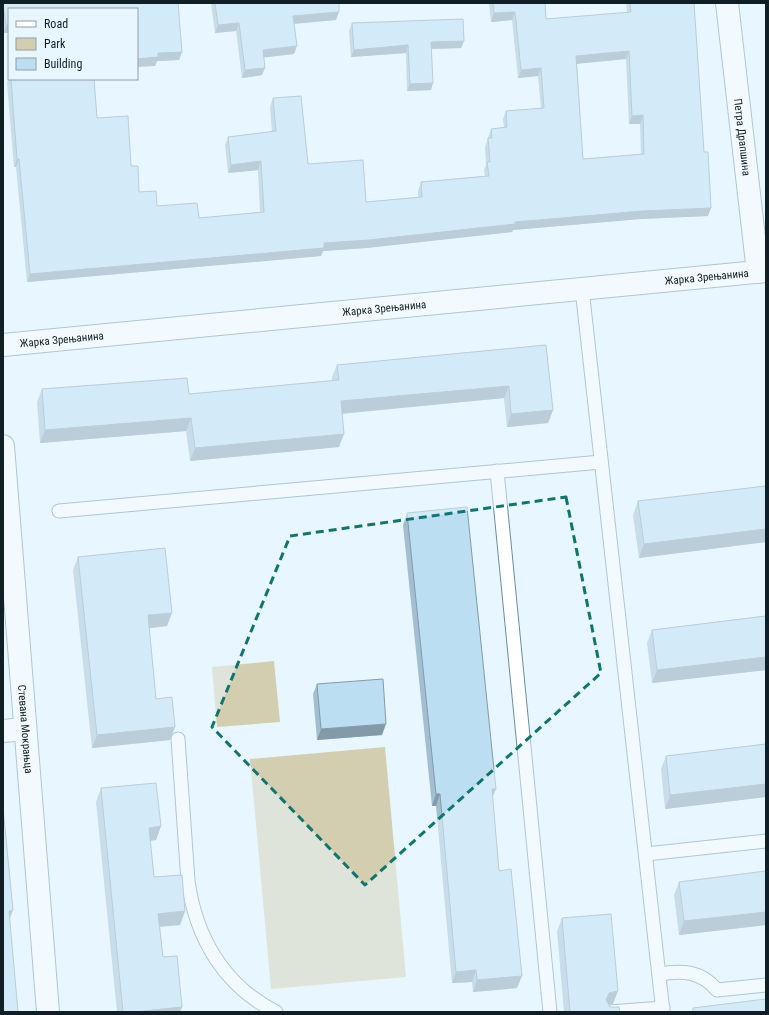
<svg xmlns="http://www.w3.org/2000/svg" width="769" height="1015" font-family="'Roboto Condensed',sans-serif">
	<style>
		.green { fill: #d4ceb0 }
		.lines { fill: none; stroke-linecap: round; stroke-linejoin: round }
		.lane-casing { stroke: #6a8da1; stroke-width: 15 }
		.street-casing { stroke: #6a8da1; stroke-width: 24 }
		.primary-casing { stroke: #6a8da1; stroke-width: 24 }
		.lane { stroke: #fff; stroke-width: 13 }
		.street { stroke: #fff; stroke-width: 22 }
		.primary { stroke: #fff; stroke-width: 22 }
		.wall { fill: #a1bfd0; fill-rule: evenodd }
		.shaded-wall { fill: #839ba9 }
		.building { fill: #bbdef2; stroke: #839ba9; fill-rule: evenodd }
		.marked { fill: none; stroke: #0f766e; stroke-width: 3; stroke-dasharray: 8 5; stroke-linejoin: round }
		.labels { text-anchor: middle; stroke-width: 3; stroke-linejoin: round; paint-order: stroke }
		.street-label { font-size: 11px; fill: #101e26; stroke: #e7f6ff }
	</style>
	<rect width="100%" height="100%" fill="#e7f6ff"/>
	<g class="green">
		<polygon points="274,661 280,722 217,727 212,667"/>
		<polygon points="385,747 406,977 271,989 250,759"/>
	</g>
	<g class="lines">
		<g class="lane-casing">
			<g id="lane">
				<polyline points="582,289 663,1012"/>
				<polyline points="497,471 550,1012"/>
				<polyline points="59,511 601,462"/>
				<path d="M178 739 188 881C196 938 224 986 276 1012"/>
				<polyline points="646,854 766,841"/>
				<path d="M659 974C682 970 701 971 717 990L766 985"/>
				<polyline points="609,1012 663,1008"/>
			</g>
		</g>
		<g class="street-casing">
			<g id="street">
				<path id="s1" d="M727 3 758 272"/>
				<path id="s2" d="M3 446 48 1012"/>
				<polyline points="3,731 25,729"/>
			</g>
		</g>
		<g class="primary-casing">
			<g id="primary">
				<path id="s3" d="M3 345 766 271"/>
			</g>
		</g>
		<use href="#lane" class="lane"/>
		<use href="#street" class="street"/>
		<use href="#primary" class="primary"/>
	</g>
	<g class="wall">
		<polygon points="3,3 182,52 179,60 157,61 155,66 9,9 9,33 3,33"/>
		<polygon points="211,3 339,3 336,20 294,24 294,54 264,57 262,75 242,78 236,31 215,33"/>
		<path d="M489 3H545L546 19 627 13 626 3H694L708 216 640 219 513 230 512 232 366 248 323 251 321 256 27 282 16 167H14L7 83 9 79H94L97 118 131 166 139 192 157 206 199 218 260 212 258 170 228 173 225 145 228 137 272 132 270 107 273 98 308 164 366 202 418 197V191L421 182 485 176 484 170 486 165 485 147 491 129 504 128 503 119 506 111 541 108 538 76 518 78 512 20 491 22ZM626 59 629 124H640L641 154 583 159 577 64Z"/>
		<polygon points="352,23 464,41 461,48 432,49 431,90 407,91 406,53 351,57 349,31"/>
		<polygon points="546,345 553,410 548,423 507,427 504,398 342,414 339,447 190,461 186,431 40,443 37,402 42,389 189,394 332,381 332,377 337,365"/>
		<polygon points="766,486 766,542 639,558 633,515 638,501"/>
		<polygon points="407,513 492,798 499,871 517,988 473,992 472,982 452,983 436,806 432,806 403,525"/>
		<polygon points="78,557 167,626 149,628 156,699 175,727 170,740 92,748 73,570"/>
		<polygon points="766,616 766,670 652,683 647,643 652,630"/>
		<polygon points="317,684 382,735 317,740 313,694"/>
		<polygon points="766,744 766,797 665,809 661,769 666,756"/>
		<polygon points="101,788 161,826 156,840 150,841 154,877 185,911 180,925 160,927 163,957 180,1012 117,1012 96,802"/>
		<polygon points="766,871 766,925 679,935 674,895 679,882"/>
		<polygon points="562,918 613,1004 609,1005 610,1007 620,1012 564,1012 557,931"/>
	</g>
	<g class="shaded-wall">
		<polygon points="339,12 336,20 290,24 293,16"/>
		<polygon points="515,12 512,20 491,22 494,13"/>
		<polygon points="239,23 236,31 215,33 218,25"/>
		<polygon points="6,25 9,25 9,33 3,33"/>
		<polygon points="464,41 461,48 429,49 431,42"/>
		<polygon points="408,45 406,53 351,57 354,50"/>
		<polygon points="297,46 294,54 260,58 263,50"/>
		<polygon points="629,51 626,59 573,64 576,56"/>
		<polygon points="182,52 179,60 157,61 155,66 137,67 137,59 158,53"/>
		<polygon points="265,68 262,75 242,78 245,70"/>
		<polygon points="541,68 538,76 518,78 521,70"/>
		<polygon points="433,83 431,90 407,91 410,84"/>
		<polygon points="643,115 640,124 629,124 632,116"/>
		<polygon points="17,159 19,159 16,167 14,167"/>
		<polygon points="261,161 258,170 228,173 231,165"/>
		<polygon points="711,208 708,216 640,219 513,230 512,232 366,248 323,251 321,256 27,282 30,274 324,243 515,222 642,211"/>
		<polygon points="509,386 504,398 336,414 341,401"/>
		<polygon points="553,410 548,423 507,427 511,414"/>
		<polygon points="191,418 186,431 40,443 45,430"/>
		<polygon points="344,434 339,447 190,461 195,448"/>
		<polygon points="766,529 766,542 639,558 644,544"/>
		<polygon points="172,613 167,626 143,629 148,615"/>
		<polygon points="766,657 766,670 652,683 657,670"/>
		<polygon points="386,724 382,735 317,740 321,729"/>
		<polygon points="175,727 170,740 92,748 97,735"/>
		<polygon points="766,784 766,797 665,809 670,795"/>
		<polygon points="492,789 496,789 491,801"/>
		<polygon points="436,794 440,794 436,806 432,806"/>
		<polygon points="161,826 156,840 144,841 149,828"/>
		<polygon points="13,910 10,918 6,918 9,911"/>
		<polygon points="185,911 180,925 153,927 158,914"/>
		<polygon points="766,912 766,925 679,935 684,921"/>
		<polygon points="476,970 472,982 452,983 456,972"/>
		<polygon points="522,976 517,988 473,992 477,980"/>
		<polygon points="618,991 613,1004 604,1006 601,1012 609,993"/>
		<polygon points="182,1007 180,1012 134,1012"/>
	</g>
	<g class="building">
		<polygon points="3,3 178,3 182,52 158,53 158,57 137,59 137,9 9,9 9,25 6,25"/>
		<polygon points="215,3 339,3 339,12 293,16 297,46 263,50 265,68 245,70 239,23 218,25"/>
		<path d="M493 3H545L546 19 631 12 630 3H694L704 152H708L711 208 642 211 515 222V224L369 240 324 243V248L30 274 19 159H17L11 79H94L97 118 128 116 131 166H138L139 192 156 191 157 206 197 203 199 218 264 212 261 161 231 165 228 137 276 131 273 98 301 96 308 164 363 160 366 202 422 197 421 182 489 176 487 162H490L488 138H492L491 129 507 127 506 111 544 108 541 68 521 70 515 12 494 13ZM629 51 632 116 643 115 644 154 583 159 576 56Z"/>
		<polygon points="463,19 464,41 431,42 433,83 410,84 408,45 354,50 352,23"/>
		<polygon points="546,345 553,410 511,414 509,386 341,401 344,434 195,448 191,418 45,430 42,389 187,378 189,394 339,380 337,365"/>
		<polygon points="766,486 766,529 644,544 638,501"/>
		<polygon points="467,507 496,789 492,789 499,871 511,869 522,976 477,980 476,970 456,972 440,794 436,794 407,513"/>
		<polygon points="165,548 172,613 148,615 156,699 172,697 175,727 97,735 78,557"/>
		<polygon points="766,616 766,657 657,670 652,630"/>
		<polygon points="383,679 386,724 321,729 317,684"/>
		<polygon points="766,744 766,784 670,795 666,756"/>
		<polygon points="156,783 161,826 149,828 154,877 182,875 185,911 158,914 163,957 177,956 182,1007 134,1012 123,1012 101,788"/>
		<polygon points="3,808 13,910 9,911 18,1012 3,1012"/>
		<polygon points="766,871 766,912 684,921 679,882"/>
		<polygon points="611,914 618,991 609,993 606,1000 610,1007 619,1007 620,1012 570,1012 562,918"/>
		<polygon points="766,999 766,1012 693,1012 693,1008"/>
	</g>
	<path d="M0 0H769V1015H0ZM566 497 601 673 365 885 212 727 290 536Z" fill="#e7f6ff" fill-opacity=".55" fill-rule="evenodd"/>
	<path class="marked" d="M566 497 601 673 365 885 212 727 290 536Z"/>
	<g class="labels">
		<g class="street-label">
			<text dy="4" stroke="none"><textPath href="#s1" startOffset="135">Петра Драпшина</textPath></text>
			<text dy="4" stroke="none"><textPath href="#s3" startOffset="707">Жарка Зрењанина</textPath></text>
			<text dy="4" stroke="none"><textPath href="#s3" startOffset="383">Жарка Зрењанина</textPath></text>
			<text dy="4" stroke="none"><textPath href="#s3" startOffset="59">Жарка Зрењанина</textPath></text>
			<text dy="4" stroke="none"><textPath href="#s2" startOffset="284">Стевана Мокрањца</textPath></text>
		</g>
	</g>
	<rect width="769" height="1015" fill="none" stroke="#101e26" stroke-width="8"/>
	<rect x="8" y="8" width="130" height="72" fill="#e7f6ff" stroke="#91a0a8"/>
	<rect x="16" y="21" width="20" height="6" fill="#ffffff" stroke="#91a0a8"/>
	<text x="44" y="28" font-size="12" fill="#101e26">Road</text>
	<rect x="16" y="38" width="20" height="12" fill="#d4ceb0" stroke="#91a0a8"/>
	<text x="44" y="48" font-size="12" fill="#101e26">Park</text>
	<rect x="16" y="58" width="20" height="12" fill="#bbdef2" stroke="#91a0a8"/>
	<text x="44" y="68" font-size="12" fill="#101e26">Building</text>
</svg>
